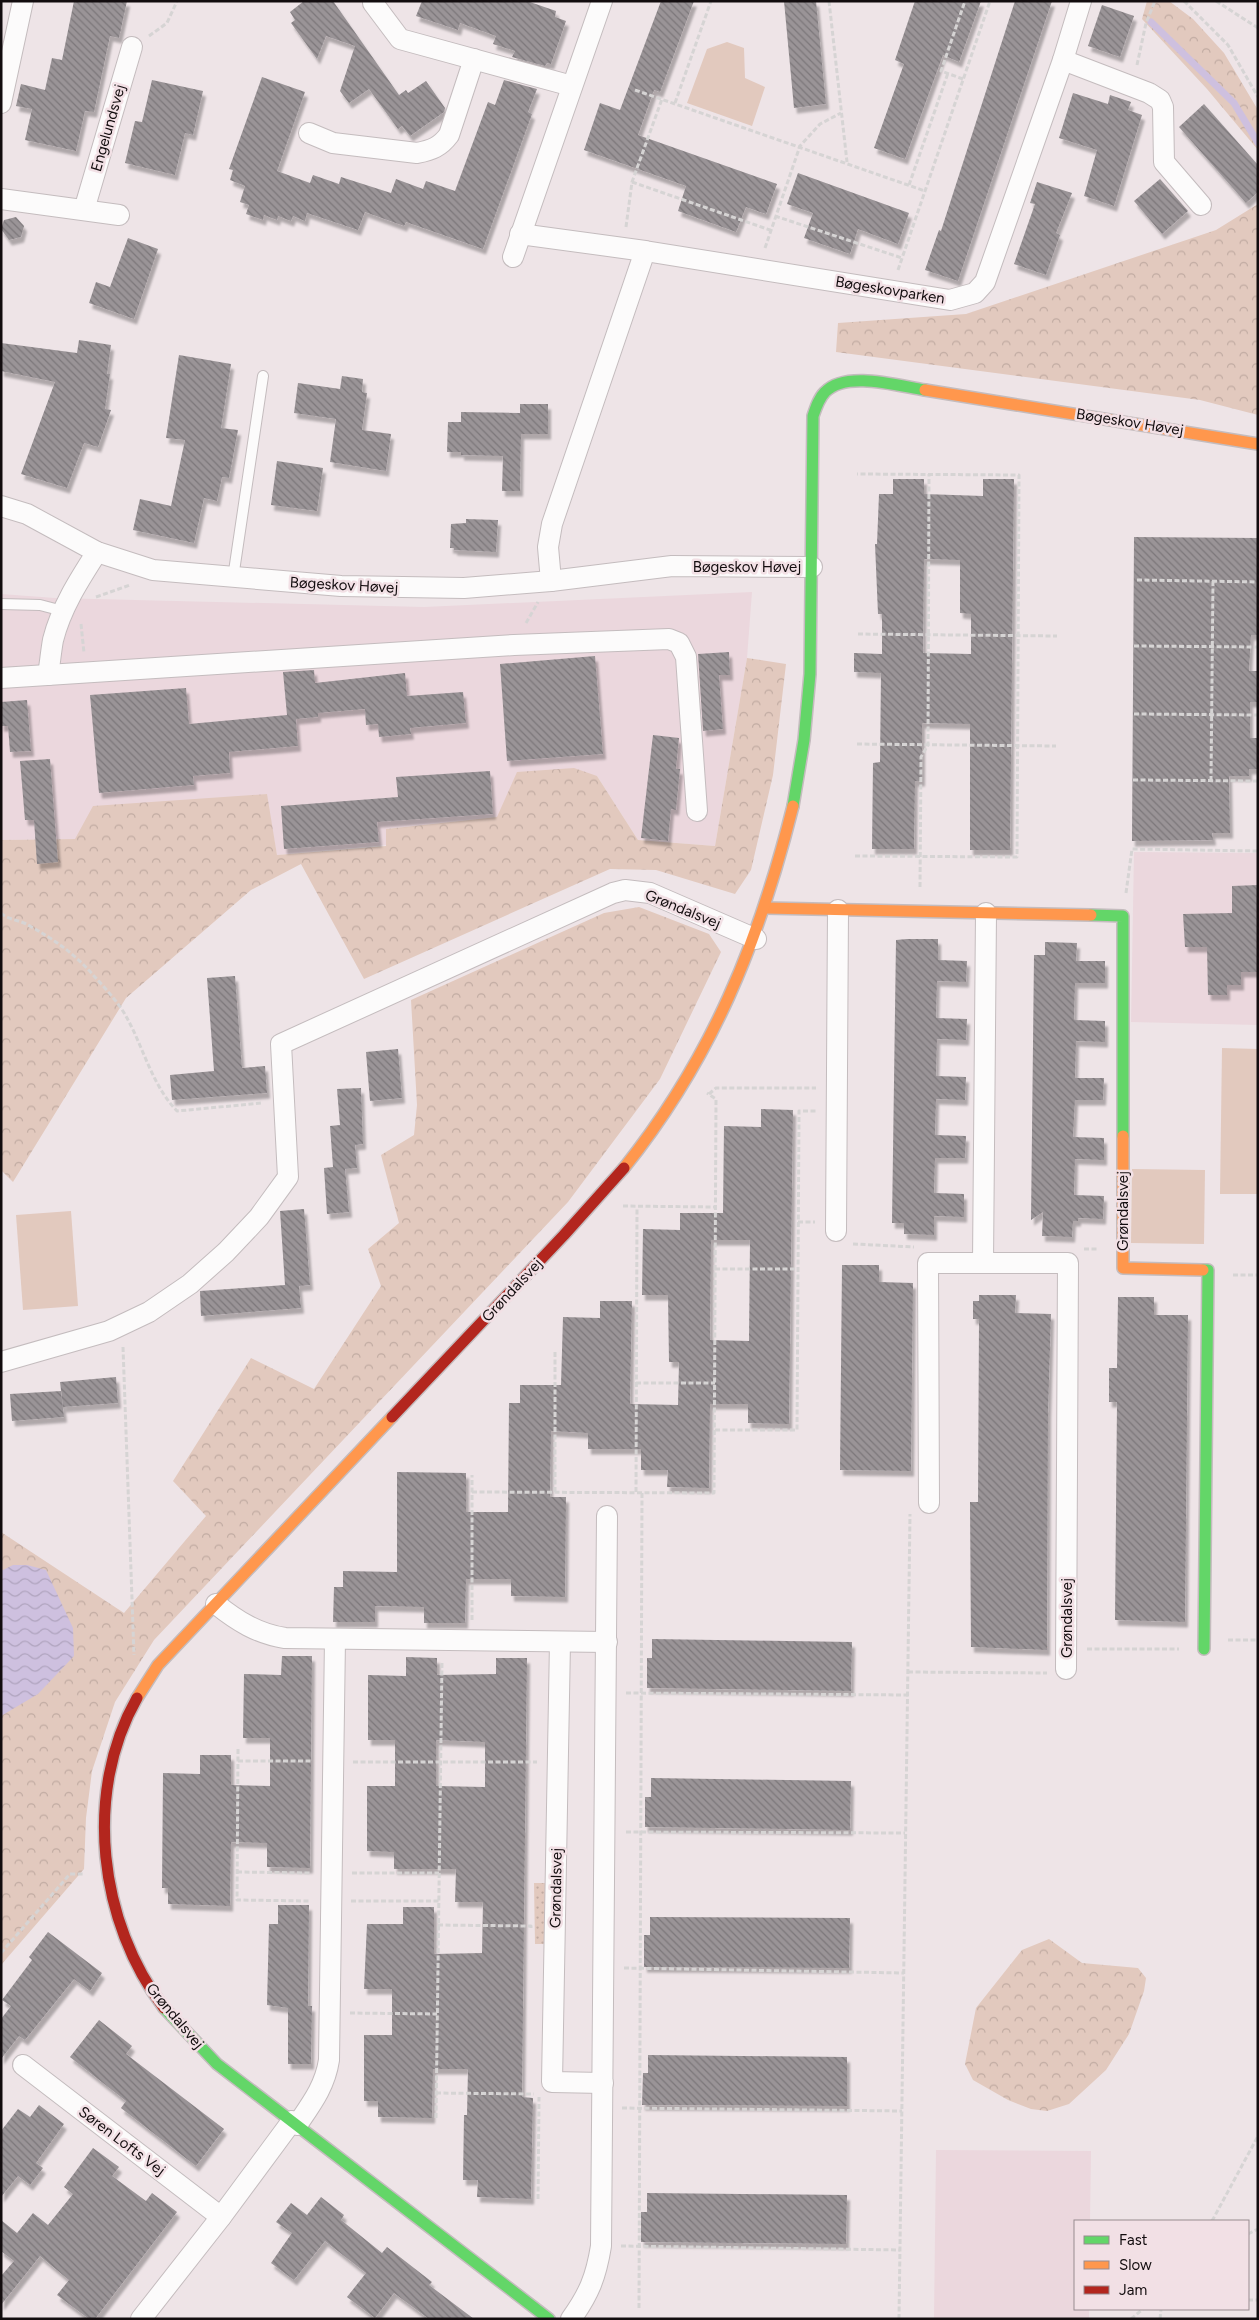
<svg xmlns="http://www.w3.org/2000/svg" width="1259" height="2320" font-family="Figtree,sans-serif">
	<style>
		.built { fill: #ebd7dd }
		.grass { fill: url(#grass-dots) }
		.forest { fill: url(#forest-crowns) }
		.park { fill: #e2c9be }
		.water { fill: url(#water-waves) }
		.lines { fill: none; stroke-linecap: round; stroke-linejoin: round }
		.stream { stroke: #cec0df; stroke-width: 7 }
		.building { fill: url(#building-back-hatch); fill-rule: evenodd; filter: url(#shadow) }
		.lane-casing { stroke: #c4bcbe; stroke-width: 12 }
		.street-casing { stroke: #c4bcbe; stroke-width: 22 }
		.fast-casing { stroke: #c4bcbe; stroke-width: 14 }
		.slow-casing { stroke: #c4bcbe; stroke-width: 14 }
		.jam-casing { stroke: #c4bcbe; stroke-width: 14 }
		.path { stroke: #d6d4d4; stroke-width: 3; stroke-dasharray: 5 2.5; stroke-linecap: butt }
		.lane { stroke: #fcfbfb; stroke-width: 10 }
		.street { stroke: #fcfbfb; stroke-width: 20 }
		.fast { stroke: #63d668; stroke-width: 11 }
		.slow { stroke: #ff974d; stroke-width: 11 }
		.jam { stroke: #b3261e; stroke-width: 11 }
		.labels { text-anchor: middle; stroke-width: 5; stroke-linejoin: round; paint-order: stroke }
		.street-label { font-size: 15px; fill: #120c0e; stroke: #f2e0e5 }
	</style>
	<defs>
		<pattern id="grass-dots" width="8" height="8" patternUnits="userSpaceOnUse" patternTransform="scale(1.25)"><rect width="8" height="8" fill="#e2c9be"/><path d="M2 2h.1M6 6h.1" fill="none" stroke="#c1aba2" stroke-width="1.8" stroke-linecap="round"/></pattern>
		<pattern id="forest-crowns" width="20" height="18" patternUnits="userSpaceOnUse" patternTransform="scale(1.25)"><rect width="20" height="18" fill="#e2c9be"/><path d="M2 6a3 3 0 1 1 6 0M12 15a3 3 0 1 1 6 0" fill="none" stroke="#c1aba2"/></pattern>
		<pattern id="water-waves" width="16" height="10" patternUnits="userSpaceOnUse" patternTransform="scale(1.25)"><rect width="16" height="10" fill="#cec0df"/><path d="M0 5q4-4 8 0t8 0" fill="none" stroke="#b0a4be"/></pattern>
		<pattern id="building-back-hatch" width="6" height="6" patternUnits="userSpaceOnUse" patternTransform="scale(1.25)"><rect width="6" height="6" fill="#9a9497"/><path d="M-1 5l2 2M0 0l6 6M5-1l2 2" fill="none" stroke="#7c777a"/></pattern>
		<filter id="shadow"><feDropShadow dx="3" dy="5.5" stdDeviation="1" flood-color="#0004"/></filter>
	</defs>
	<rect width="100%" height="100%" fill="#eee4e7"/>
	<g class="built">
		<polygon points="752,592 747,658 715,846 638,840 597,776 497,817 386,829 387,845 277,855 266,794 75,839 1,840 1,594 55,598 424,607"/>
		<polygon points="1134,852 1258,853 1258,1025 1131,1022"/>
		<polygon points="936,2150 1091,2151 1090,2221 1075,2221 1075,2309 1089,2309 1089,2319 934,2319"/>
	</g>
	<polygon class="grass" points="534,1883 551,1883 551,1944 535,1944"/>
	<g class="forest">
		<polygon points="1147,1 1169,1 1193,19 1224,53 1258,110 1258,150 1207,89 1142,19"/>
		<polygon points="1258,204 1258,415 1200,400 836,352 838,323 966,314 1216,230"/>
		<polygon points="747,658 786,664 773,775 751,870 735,894 656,870 610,869 364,979 301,864 251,890 126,998 13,1182 1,1170 1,840 75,839 93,806 267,794 277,855 386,846 386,829 497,817 517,772 574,768 597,776 638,840 715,846"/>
		<polygon points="639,907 709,934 721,952 660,1079 568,1202 154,1640 115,1702 92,1771 86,1818 84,1869 1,1965 1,1532 124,1613 206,1516 173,1481 251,1358 314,1389 381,1286 368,1249 399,1223 381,1155 414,1135 417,1105 411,1000 604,913"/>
		<polygon points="1049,1939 1082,1963 1138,1968 1146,1978 1144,1991 1129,2034 1106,2070 1069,2104 1047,2111 1031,2109 1008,2100 973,2080 965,2064 976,2008 1022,1950"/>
	</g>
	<g class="park">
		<polygon points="727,42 744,48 745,78 765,87 752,126 687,103 707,49"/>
		<polygon points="1222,1048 1258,1049 1258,1194 1220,1194"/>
		<polygon points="1132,1169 1205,1170 1204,1244 1131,1243"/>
		<polygon points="71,1211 78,1306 23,1310 16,1215"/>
	</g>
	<polygon class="water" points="13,1565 27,1565 46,1570 73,1628 74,1656 38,1694 1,1716 1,1571"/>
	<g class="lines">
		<polyline class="stream" points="1151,22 1234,103 1258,143"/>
	</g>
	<g class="building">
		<polygon points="74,1 127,1 119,38 110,36 94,112 85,111 76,151 25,140 32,109 16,106 21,84 45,90 52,58 62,60"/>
		<polygon points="304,1 333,1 399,95 406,90 408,93 426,81 445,108 444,112 410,136 402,126 398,129 369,89 349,103 340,91 355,46 326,36 317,59 291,23 295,20 290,12"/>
		<polygon points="422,1 527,1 556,11 555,17 566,21 551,64 547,63 545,66 512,57 515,51 493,44 496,36 460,23 458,30 416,16"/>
		<polygon points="661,1 694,1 660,92 654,90 638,135 777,184 766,214 746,207 736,232 678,211 686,186 584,150 600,103 620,110"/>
		<polygon points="784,1 816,1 826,104 794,108"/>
		<polygon points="915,1 981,1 959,62 943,55 905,159 874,148 904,64 895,60"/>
		<polygon points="1015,1 1052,1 958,281 925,270 939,230 941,231"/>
		<polygon points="1102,5 1134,16 1120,57 1088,46"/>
		<polygon points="262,77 305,92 277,171 310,183 313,175 339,184 341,177 391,193 396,179 423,189 426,181 455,191 488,102 495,105 504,80 537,89 528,112 532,114 483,249 406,222 404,226 365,212 358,230 307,213 305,221 293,216 291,221 278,216 277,220 264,215 263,220 246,214 249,205 240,202 245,186 230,180 233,170 229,169"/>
		<polygon points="152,80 203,91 193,135 185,133 175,175 125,163 135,121 142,122"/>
		<polygon points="1073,93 1108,104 1110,95 1131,102 1128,110 1142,115 1114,206 1084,196 1097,150 1059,138"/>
		<polygon points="1204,104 1258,165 1258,192 1246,203 1179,127"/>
		<polygon points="798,173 909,213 898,244 858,229 850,254 804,238 813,213 787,204"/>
		<polygon points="1160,179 1188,211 1162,234 1134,201"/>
		<polygon points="1037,182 1072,193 1056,233 1060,235 1046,275 1014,264 1035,204 1030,203"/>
		<polygon points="16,217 24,226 21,237 9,240 1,229 4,220"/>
		<polygon points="128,238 158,249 134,319 89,303 96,282 110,287"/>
		<polygon points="79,340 111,345 107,374 110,374 105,409 111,410 98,447 84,443 67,488 21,474 55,382 1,371 1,343 77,353"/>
		<polygon points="179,355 231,364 221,428 238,430 229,478 222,477 217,501 204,498 194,543 133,530 140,499 171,506 185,440 166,438"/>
		<polygon points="342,376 363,379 362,392 367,393 362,430 391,434 386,471 330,462 336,419 294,413 298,383 340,389"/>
		<polygon points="520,404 548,404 548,434 521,434 520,491 502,491 503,456 461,455 461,452 447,452 448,422 461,422 461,412 520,413"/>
		<polygon points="277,461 323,468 317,511 271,505"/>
		<path d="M893 479H924V494L983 496V479H1014L1010 850H970V724L922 723V781H915L914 849H872L873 763 880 762 881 673 854 672V653L882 654V614H878L875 544H877L879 494H893ZM924 559 960 560V613L971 614V654L923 653Z"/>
		<polygon points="466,519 498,520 496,552 454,550 454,548 450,548 451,524 466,523"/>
		<polygon points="1134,537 1258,538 1258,635 1251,635 1249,671 1258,671 1258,702 1250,702 1250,738 1258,738 1258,769 1249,769 1249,776 1229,776 1230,833 1212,833 1213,840 1132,841"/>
		<polygon points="729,652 730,675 719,675 723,729 703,731 698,654"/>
		<polygon points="595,656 603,754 507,761 500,664"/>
		<polygon points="314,670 315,683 405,673 407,696 463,692 466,723 410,728 411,734 379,737 378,724 366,725 365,709 318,713 318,717 296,719 298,746 229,752 230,773 193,776 194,785 99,793 90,695 186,688 189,724 287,715 283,672"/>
		<polygon points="27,700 31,751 10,752 8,726 1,726 1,702"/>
		<polygon points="653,735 679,738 676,769 680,769 676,810 671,809 668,841 641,838"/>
		<polygon points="50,759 58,862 37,864 34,820 25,820 20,761"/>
		<polygon points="490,771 493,814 377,822 379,842 284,849 281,806 398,797 396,777"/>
		<polygon points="1258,885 1258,972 1241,972 1241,985 1227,985 1227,995 1208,995 1207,947 1185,947 1183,914 1232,913 1232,886"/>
		<polygon points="907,939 938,939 938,960 967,961 966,982 937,981 936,1018 967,1019 966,1040 937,1039 936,1076 966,1077 965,1100 936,1099 935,1135 966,1136 965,1158 935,1158 934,1193 964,1194 964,1217 934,1216 934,1235 904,1234 904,1223 892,1223 896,940"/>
		<polygon points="1045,942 1077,943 1076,961 1105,961 1105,983 1075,983 1074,1020 1105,1021 1105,1042 1076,1041 1075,1078 1104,1078 1103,1100 1075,1100 1073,1137 1104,1138 1104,1160 1075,1159 1074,1195 1104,1196 1103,1219 1078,1218 1078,1221 1073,1221 1072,1237 1042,1236 1043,1212 1031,1220 1034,955 1045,955"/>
		<polygon points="235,976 242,1068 265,1066 267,1093 172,1100 170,1075 214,1071 207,978"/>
		<polygon points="398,1049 402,1098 370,1101 366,1052"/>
		<polygon points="361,1088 363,1144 355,1145 357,1168 345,1169 349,1212 327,1214 324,1168 333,1167 330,1126 340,1125 337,1089"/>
		<path d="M761 1109 793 1110 789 1424 748 1423V1404H710L709 1488 667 1487 668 1470H641V1449H588V1433L551 1431 550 1497H566L565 1597 511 1596V1579H466L465 1623H424V1607L375 1606V1622H333L334 1587H343V1571L397 1572V1472L466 1473V1512H508L509 1403H520V1385H561L563 1317 600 1318V1301H632L630 1404 678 1405 679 1362H669L668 1295H642L643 1229 680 1230V1213H723L724 1126 761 1127ZM711 1240H750L749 1341 710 1340Z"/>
		<polygon points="304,1209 310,1285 299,1286 301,1308 201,1316 200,1291 285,1285 280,1211"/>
		<polygon points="842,1265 879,1265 879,1282 913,1283 911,1471 840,1470"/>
		<polygon points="979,1295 1016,1295 1015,1313 1051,1314 1048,1413 1047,1650 971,1647 970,1502 978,1502 979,1319 973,1319 973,1301 979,1301"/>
		<polygon points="1118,1297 1154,1297 1154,1315 1188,1315 1185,1622 1115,1620 1117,1402 1109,1402 1109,1368 1117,1368"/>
		<polygon points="116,1377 118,1403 63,1407 60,1382"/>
		<polygon points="61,1391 64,1417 12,1421 10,1394"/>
		<polygon points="652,1639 852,1642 851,1691 647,1688 647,1658 652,1658"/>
		<polygon points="282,1656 312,1656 310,1868 267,1867 267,1843 231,1842 230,1906 168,1904 168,1888 162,1888 163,1773 200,1774 200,1755 231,1755 231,1785 270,1786 270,1738 243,1738 244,1674 281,1675"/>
		<path d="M406 1657 437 1658V1675L496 1674V1658H527L522 2097 533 2098 531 2199 477 2197 478 2180H463L464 2115H467L468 2069H433L432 2118 378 2117V2101H364V2035H392V1989H364L367 1924H403V1907H434V1954L482 1953 483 1902H455L456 1869H394V1852L367 1851V1786H395V1740H368V1675L406 1676ZM436 1740 485 1742V1787L436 1786Z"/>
		<polygon points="651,1778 851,1781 850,1830 645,1827 645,1797 651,1797"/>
		<polygon points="278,1905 309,1905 308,2006 312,2006 311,2064 288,2064 288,2008 267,2005 269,1924 278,1924"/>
		<polygon points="650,1917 850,1918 849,1968 644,1967 644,1935 650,1935"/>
		<polygon points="48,1932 102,1973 90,1991 74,1979 25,2040 19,2036 1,2059 1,2019 11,2006 2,2000 32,1960 29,1957"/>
		<polygon points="99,2020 132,2046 126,2054 224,2129 196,2166 121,2108 126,2101 70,2057"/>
		<polygon points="648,2055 847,2057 847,2106 642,2105 643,2073 648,2073"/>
		<polygon points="39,2105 64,2124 36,2163 43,2168 30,2185 18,2176 1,2197 1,2131 18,2109 30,2117"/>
		<polygon points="93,2148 119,2167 112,2176 146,2201 152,2193 177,2212 95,2319 89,2319 57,2295 69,2280 40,2256 1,2305 1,2276 14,2261 1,2251 1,2220 17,2233 33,2213 48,2225 73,2194 64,2187"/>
		<polygon points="647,2193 847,2195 846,2244 641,2242 641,2212 647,2212"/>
		<polygon points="321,2197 344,2215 341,2220 382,2253 387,2247 432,2282 429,2285 474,2319 429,2319 394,2293 375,2318 347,2297 366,2273 325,2241 294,2280 271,2263 292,2233 276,2222 291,2203 307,2215"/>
	</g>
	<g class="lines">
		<g class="lane-casing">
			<g id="lane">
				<polyline points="233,578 263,376"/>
				<polyline points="1,604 40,605 63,611"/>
			</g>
		</g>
		<g class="street-casing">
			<g id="street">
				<polyline points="373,3 400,39 572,86"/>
				<polyline points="1063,60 1149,93 1160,100 1163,107 1164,162 1201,205"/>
				<polyline points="1,103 23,1"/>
				<path d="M309 133 333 143 417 153C432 150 440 147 449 135L474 59"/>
				<polyline points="1,199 119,215"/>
				<polyline points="84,210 132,47"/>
				<polyline points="520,234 645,251 950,300 975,293 985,282 1063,60 1081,1"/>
				<polyline points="513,257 602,1"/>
				<polyline points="1,506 27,514 97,552 153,570 341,586 464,588 551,581 672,566 812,567"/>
				<polyline points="551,581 548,547 552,524 645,251"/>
				<path d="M48 675C50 663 51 651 53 640 61 608 79 580 97 552"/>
				<polyline points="1,678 514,645 669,639 679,643 686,657 697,811"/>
				<polyline points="836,1231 838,910"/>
				<polyline points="983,1263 986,913"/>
				<polyline points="1,1362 109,1331 149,1312 190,1284 226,1252 259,1217 288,1177 281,1044 613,893 625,890 650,893 756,939"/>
				<polyline points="929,1503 928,1263 1068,1263 1066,1669"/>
				<path d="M216 1604C237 1621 258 1634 285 1638L607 1642"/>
				<polyline points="560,1642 552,2082 603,2083"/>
				<polyline points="23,2065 221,2217"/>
				<path d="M297 2125C312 2103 325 2086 329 2060L335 1639"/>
				<polyline points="141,2319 221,2217 292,2121"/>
				<path d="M571 2319C589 2294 596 2277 601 2246L607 1516"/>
			</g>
		</g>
		<g class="fast-casing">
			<g id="fast">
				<path d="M793 806 804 740 810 674 813 416C816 407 819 398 825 392 846 370 899 386 925 390"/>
				<polyline points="1091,915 1123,916 1123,1136"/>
				<polyline points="1203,1270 1208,1270 1204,1649"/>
				<polyline points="164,2008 217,2064 549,2319"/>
			</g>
		</g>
		<g class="slow-casing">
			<g id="slow">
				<polyline points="925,390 1258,444"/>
				<polyline points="766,908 1091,915"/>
				<polyline points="1123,1136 1123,1268 1203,1270"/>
				<path d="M624 1168C712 1058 759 942 793 806"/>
				<polyline points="137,1698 158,1665 392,1417"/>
			</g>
		</g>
		<g class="jam-casing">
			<g id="jam">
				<polyline points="392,1417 564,1235 624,1168"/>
				<path d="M137 1698C83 1793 99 1923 164 2008"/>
			</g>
		</g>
		<g class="path">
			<polyline points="829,1 847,162"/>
			<polyline points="1184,1 1228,45 1258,97"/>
			<polyline points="1216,1 1258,28"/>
			<polyline points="149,36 167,23 177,1"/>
			<polyline points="1137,65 1146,23 1155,1"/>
			<polyline points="963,79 941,71 965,1"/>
			<polyline points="635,90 925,191"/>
			<polyline points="675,103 711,1"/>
			<polyline points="632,182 770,230"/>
			<polyline points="909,185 948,73"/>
			<polyline points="775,216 902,258"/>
			<polyline points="626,227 632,182 662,99"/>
			<polyline points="765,248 800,146 820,124 841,113"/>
			<polyline points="898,270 990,1"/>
			<polyline points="1137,580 1258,582"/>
			<polyline points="96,597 130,585"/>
			<polyline points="526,623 538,602"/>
			<polyline points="81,624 84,653"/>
			<polyline points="858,634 1057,636"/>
			<polyline points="1134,646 1258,647"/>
			<polyline points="1134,714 1258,715"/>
			<polyline points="857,744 1056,746"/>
			<polyline points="1133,780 1258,781"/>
			<polyline points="1211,781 1213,581"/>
			<polyline points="855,856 1017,857 1019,475 857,474"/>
			<polyline points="920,887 921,757 928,745 929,474"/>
			<polyline points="1126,893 1132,849 1258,851"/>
			<path d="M1 913C8 920 20 920 28 925 55 940 74 953 94 976 105 988 119 1003 127 1018 144 1049 152 1085 177 1111L262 1103"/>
			<polyline points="709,1094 716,1088 816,1088"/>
			<polyline points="623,1206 715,1207"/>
			<polyline points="798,1222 815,1222"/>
			<polyline points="853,1244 914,1247"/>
			<polyline points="1084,1249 1097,1249"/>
			<polyline points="715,1269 798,1269"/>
			<polyline points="1233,1275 1258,1275"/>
			<polyline points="123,1347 134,1655"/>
			<polyline points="636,1383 715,1383"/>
			<polyline points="715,1430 797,1430 799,1111 816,1111"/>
			<polyline points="472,1492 714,1493 716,1099 707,1093"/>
			<polyline points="555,1492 555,1352"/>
			<polyline points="636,1492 637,1207"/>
			<polyline points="472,1620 472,1475"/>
			<polyline points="1228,1640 1258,1640"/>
			<polyline points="1087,1649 1179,1649"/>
			<polyline points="908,1672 1047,1673"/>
			<polyline points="626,1693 908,1695"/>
			<polyline points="238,1749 237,1900 310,1901"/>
			<polyline points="238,1761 312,1761"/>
			<polyline points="353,1762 537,1762"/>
			<polyline points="626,1832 905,1833"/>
			<polyline points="237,1872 311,1873"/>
			<polyline points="352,1873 439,1873"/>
			<polyline points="351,1901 439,1901"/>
			<polyline points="438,1925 531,1926 531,1930"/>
			<polyline points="1,1953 70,1874 84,1874"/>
			<polyline points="624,1968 904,1973"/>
			<polyline points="350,2013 437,2014"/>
			<polyline points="436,2093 534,2094"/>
			<polyline points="622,2108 902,2111"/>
			<polyline points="436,2118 442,1661"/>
			<polyline points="538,2199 539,2097"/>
			<polyline points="1212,2221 1258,2136"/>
			<polyline points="1248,2234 1258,2229"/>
			<polyline points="621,2246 900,2250"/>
			<polyline points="1248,2300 1258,2300"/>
			<polyline points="639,2308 642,1492"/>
			<polyline points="899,2319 910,1514"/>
			<polyline points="1131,2319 1143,2309"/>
			<polyline points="1160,2319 1161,2309"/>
		</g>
		<use href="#lane" class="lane"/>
		<use href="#street" class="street"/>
		<use href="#fast" class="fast"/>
		<use href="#slow" class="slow"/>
		<use href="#jam" class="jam"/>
	</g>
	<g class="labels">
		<g class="street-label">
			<text transform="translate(108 128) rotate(-74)" y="5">Engelundsvej</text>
			<text transform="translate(890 290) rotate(9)" y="5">Bøgeskovparken</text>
			<text transform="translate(1130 422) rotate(9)" y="5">Bøgeskov Høvej</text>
			<text x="747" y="572">Bøgeskov Høvej</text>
			<text transform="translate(344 585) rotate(3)" y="5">Bøgeskov Høvej</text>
			<text transform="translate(683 909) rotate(22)" y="5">Grøndalsvej</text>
			<text transform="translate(1123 1211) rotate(-90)" y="5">Grøndalsvej</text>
			<text transform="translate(512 1290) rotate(-47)" y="5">Grøndalsvej</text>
			<text transform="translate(1067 1618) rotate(-90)" y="5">Grøndalsvej</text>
			<text transform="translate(556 1888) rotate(-89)" y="5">Grøndalsvej</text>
			<text transform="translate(175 2016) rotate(50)" y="5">Grøndalsvej</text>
			<text transform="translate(122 2141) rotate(37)" y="5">Søren Lofts Vej</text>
		</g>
	</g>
	<rect width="1259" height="2320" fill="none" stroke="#120c0e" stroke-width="5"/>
	<rect x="1074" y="2220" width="175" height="90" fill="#f2e0e5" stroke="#988b8f"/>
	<rect x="1084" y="2236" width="25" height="8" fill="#63d668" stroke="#988b8f"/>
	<text x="1119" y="2245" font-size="15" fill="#120c0e">Fast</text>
	<rect x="1084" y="2261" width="25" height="8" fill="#ff974d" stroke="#988b8f"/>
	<text x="1119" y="2270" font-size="15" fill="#120c0e">Slow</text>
	<rect x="1084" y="2286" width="25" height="8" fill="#b3261e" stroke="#988b8f"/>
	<text x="1119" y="2295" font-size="15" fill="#120c0e">Jam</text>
</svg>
